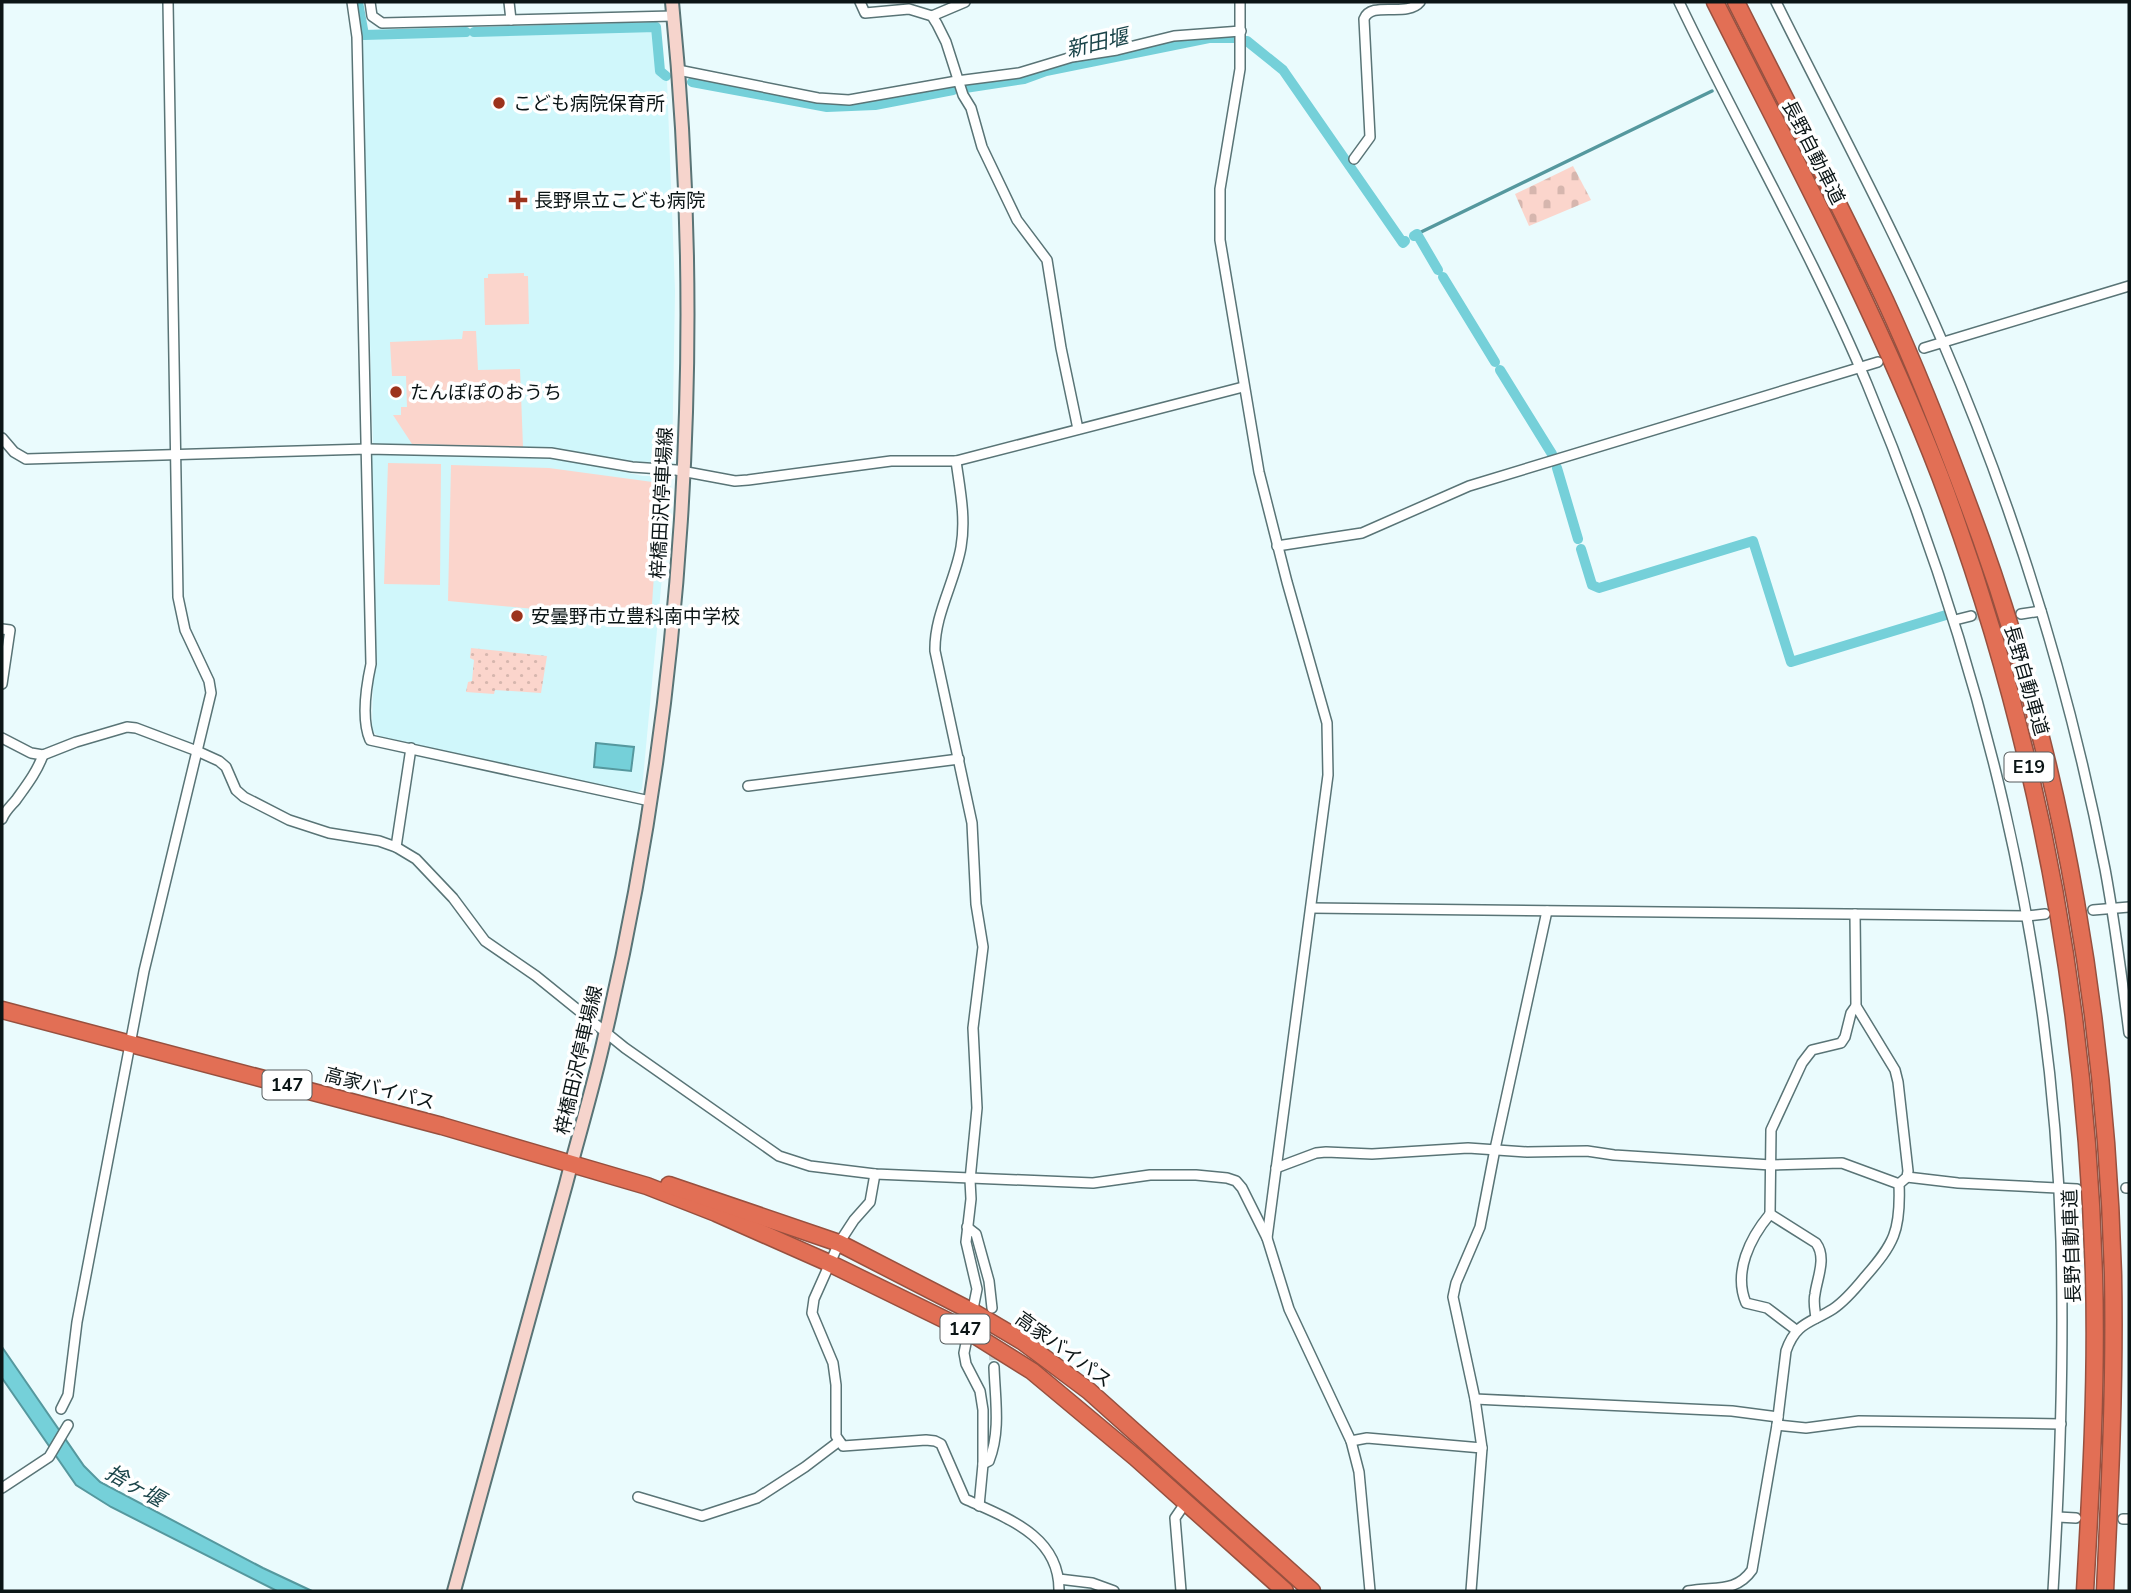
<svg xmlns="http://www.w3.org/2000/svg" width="2131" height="1593" font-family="'Nunito Sans','Noto Sans JP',sans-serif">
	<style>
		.built { fill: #d0f7fb }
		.cemetery { fill: url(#cemetery-stones) }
		.park { fill: #fbd5cc }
		.garden { fill: url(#garden-dots) }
		.water { fill: #75d0d9; stroke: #55989e; stroke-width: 2 }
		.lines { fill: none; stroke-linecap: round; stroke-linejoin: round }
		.stream { stroke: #55989e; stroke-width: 3.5 }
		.canal { stroke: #75d0d9; stroke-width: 10 }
		.street-tunnel { stroke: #c9d8da; stroke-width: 9; stroke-dasharray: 9 4.5; stroke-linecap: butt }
		.street-casing { stroke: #597476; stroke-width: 12 }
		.secondary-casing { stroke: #597476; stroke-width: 16 }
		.highway-casing { stroke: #97503f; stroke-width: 19 }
		.street { stroke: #fff; stroke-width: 9 }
		.secondary { stroke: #f6d4cc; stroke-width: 12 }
		.highway { stroke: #e26f55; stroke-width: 16 }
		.poi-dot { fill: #9c331c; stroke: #fff; stroke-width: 2.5 }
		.labels { text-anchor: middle; stroke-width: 7; stroke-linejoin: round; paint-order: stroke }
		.shield { fill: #fff; stroke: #545b5c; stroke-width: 2 }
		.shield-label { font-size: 18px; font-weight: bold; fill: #0b1516 }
		.poi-label { font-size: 19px; fill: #0b1516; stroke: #fff; text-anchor: start }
		.street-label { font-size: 19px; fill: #0b1516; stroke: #fff }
		.water-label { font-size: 21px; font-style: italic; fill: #1a4449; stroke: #fff }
	</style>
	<defs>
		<pattern id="cemetery-stones" width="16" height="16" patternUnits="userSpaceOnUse" patternTransform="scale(1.75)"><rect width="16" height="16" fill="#fbd5cc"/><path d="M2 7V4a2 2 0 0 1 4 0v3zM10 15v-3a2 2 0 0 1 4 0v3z" fill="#d6b6ae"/></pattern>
		<pattern id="garden-dots" width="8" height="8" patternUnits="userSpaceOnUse" patternTransform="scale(1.75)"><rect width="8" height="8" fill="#fbd5cc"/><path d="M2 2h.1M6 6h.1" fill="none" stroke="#d6b6ae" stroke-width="1.8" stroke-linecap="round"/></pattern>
	</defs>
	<rect width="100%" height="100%" fill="#eafbfd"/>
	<g class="built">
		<polygon points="649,30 654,32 658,76 667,80 675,291 672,466 592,456 555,448 373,445 361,37"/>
		<polygon points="374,454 554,457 643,476 666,476 671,482 642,789 637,793 378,736 372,731 373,683 376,666 370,458"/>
	</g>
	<polygon class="cemetery" points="1573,166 1591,200 1529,226 1515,194"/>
	<g class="park">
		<polygon points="524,273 524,276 528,276 529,324 485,325 484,278 488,278 488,274"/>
		<polygon points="463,331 476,331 478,370 520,369 523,447 412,444 393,415 401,415 401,407 407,407 406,376 392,376 390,342 462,339"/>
		<polygon points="388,463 441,464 440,585 384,584"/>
		<polygon points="451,465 549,468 660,483 651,620 448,601"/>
	</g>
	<polygon class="garden" points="471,648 547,656 541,693 495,690 494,694 466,692 468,682 472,681 474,660 470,658"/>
	<g class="water">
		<polygon points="596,743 634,747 631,771 594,767"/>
		<polygon points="2,1347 84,1466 100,1482 263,1568 312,1591 277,1591 111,1507 76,1485 2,1378"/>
	</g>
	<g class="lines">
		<polyline class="stream" points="1417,234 1712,91"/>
		<g class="canal">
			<polyline points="358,2 364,35 466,32"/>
			<polyline points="474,32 656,27 660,71 666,76"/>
			<polyline points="1247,41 1283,70 1403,243 1405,241"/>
			<polyline points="692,82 827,107 875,105 953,90"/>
			<polyline points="965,88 1024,79 1046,71 1209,38 1236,38"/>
			<polyline points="1414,236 1417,234 1438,270"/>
			<polyline points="1443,277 1495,362"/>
			<polyline points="1500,370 1552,454"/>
			<polyline points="1557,468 1578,539"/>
			<polyline points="1581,549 1592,585 1599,588 1753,541 1791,662 1946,615"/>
		</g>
		<g class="street-tunnel">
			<polyline points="1971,616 2021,614"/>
			<polyline points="992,1324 994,1367"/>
		</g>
		<g class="street-casing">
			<g id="street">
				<path d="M352 2 357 37 371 664C366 687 361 719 370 740L650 801"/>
				<polyline points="370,2 372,16 382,23 673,16"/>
				<polyline points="509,2 511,20"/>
				<polyline points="860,2 865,13 909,9 932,16 937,24 946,42 963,95 971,108 982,147 1017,220 1047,260 1061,348 1078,429"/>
				<polyline points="1240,2 1240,69 1220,189 1220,240 1259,472 1287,582 1327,723 1328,775 1267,1238"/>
				<path d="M1679 2C1740 130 1812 253 1867 384 1980 655 2053 946 2061 1241 2064 1358 2060 1475 2053 1591"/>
				<path d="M1776 2C1832 115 1893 227 1943 343 2016 512 2070 689 2105 869 2115 923 2122 978 2129 1033"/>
				<polyline points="932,16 965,2"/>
				<polyline points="678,70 818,98 849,100 957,81 1019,73 1072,57 1117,50 1174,36 1241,31"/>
				<path d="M1354 159 1370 137 1364 19C1371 0 1407 18 1420 2"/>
				<polyline points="1924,348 2129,286"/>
				<polyline points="2,438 14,452 26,459 367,449 551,453 632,467 676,470 735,481 748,480 891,461 956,461 1243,387"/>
				<path d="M956 461C960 490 966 518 961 547 955 582 934 615 935 651L972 823 976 904 983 947 973 1028 977 1108 970 1180 971 1199 966 1242 977 1289 964 1353 966 1364 980 1391 983 1410V1464L979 1506"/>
				<polyline points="1277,546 1362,533 1469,486 1878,362"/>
				<polyline points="2021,614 2041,611"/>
				<polyline points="1955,620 1971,616"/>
				<polyline points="2,629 10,630 2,684"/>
				<polyline points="2,738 31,753 43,755 76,742 127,727 136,728 197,751 219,761 226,767 236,790 244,797 289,820 329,833 379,841 396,847 416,859 453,898 485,941 536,976 625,1048 779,1156 810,1166 875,1174 1093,1183 1150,1175 1196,1175 1227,1178 1236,1181 1242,1188 1267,1238 1289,1309 1351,1441 1359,1472 1370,1591"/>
				<polyline points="748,786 959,759"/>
				<path d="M2 819C5 811 10 807 16 800 26 786 37 772 43 755"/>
				<polyline points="396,847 411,748"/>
				<polyline points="1311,908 2027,916 2045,914"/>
				<polyline points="2093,910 2129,907"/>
				<polyline points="1276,1168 1316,1153 1326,1152 1372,1154 1468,1148 1527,1152 1587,1151 1614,1155 1771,1165 1842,1163 1899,1184"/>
				<path d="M875 1174 870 1202 854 1220 839 1243 814 1299 812 1313 833 1363 836 1385V1436L843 1446 926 1440 935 1441 941 1444 965 1499C1007 1518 1060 1536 1059 1591"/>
				<polyline points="1907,1177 1958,1183 2077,1189"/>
				<polyline points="2126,1188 2129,1188"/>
				<polyline points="1770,1214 1771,1130 1802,1063 1812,1050 1841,1043 1845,1037 1851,1013 1856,1006"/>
				<polyline points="967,1227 976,1234 989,1281 992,1308"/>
				<path d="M1796 1330 1767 1308 1746 1303C1733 1272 1750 1238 1770 1214L1816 1243C1827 1258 1817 1278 1815 1294 1813 1302 1815 1310 1816 1318"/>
				<polyline points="1475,1399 1732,1411 1778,1417"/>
				<polyline points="61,1409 68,1395 77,1322 144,971 211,693 209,681 185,630 178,597 168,2"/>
				<polyline points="1777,1425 1806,1428 1859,1421 2061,1424"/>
				<polyline points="1351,1441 1367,1438 1482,1448"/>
				<path d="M983 1464 989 1461C1001 1431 995 1398 994 1367"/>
				<polyline points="2,1488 49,1457 68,1425"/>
				<polyline points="638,1497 702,1516 757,1498 805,1467 838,1442"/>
				<polyline points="2058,1517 2076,1518"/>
				<polyline points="2123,1519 2129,1519"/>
				<polyline points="1059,1579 1092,1583 1114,1591"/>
				<polyline points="1181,1591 1175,1518 1186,1502"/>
				<polyline points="1471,1591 1482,1448 1475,1399 1453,1297 1456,1283 1480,1227 1495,1149 1547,911"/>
				<path d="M1688 1591C1715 1586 1736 1593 1752 1570L1777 1425 1786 1351C1796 1322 1811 1323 1833 1309 1845 1301 1855 1289 1864 1278 1894 1244 1901 1231 1899 1184L1907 1177 1908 1171 1898 1082 1895 1070 1856 1006 1855 914"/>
			</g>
		</g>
		<g class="secondary-casing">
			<path id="secondary" d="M454 1591C492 1456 529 1320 566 1184 579 1134 594 1085 605 1035 684 700 706 343 672 2"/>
		</g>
		<g class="highway-casing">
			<g id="highway">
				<path d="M1715 2C1794 158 1877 313 1940 476 2036 731 2086 1002 2094 1275 2097 1380 2091 1486 2085 1591"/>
				<path d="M1736 2C1786 101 1837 199 1885 300 1921 378 1952 459 1981 539 2065 774 2106 1026 2113 1275 2115 1380 2110 1486 2105 1591"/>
				<polyline points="2,1010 442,1126 647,1186 716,1213 829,1263 968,1331 1032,1371 1135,1457 1285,1591"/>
				<polyline points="669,1185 839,1243 973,1312 1022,1341 1089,1391 1312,1591"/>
			</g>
		</g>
		<use href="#street" class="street"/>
		<use href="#secondary" class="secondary"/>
		<use href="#highway" class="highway"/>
	</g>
	<g class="poi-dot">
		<circle cx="499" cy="103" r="7"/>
		<path d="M514.5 189.5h7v7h7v7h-7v7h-7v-7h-7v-7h7z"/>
		<circle cx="396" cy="392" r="7"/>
		<circle cx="517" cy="616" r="7"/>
	</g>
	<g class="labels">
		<g class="shield">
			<rect x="2004.5" y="752.5" width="49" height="29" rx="5"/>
			<rect x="262.5" y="1070.5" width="49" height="29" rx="5"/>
			<rect x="940.5" y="1314.5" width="49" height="29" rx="5"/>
		</g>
		<g class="shield-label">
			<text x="2029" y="773">E19</text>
			<text x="287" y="1091">147</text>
			<text x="965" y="1335">147</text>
		</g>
		<g class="poi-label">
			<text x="513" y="110">こども病院保育所</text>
			<text x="534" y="207">長野県立こども病院</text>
			<text x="410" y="399">たんぽぽのおうち</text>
			<text x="531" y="623">安曇野市立豊科南中学校</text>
		</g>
		<g class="street-label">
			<text transform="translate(1814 152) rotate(63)" y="7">長野自動車道</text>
			<text transform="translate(661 503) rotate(-87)" y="7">梓橋田沢停車場線</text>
			<text transform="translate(2027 680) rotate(74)" y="7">長野自動車道</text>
			<text transform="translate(578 1060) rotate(-77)" y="7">梓橋田沢停車場線</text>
			<text transform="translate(380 1088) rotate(15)" y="7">高家バイパス</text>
			<text transform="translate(2071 1246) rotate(-92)" y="7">長野自動車道</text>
			<text transform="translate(1064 1349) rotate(36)" y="7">高家バイパス</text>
		</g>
		<g class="water-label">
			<text transform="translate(1097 43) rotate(-13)" y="7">新田堰</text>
			<text transform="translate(135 1486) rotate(29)" y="7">捨ヶ堰</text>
		</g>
	</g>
	<rect width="2131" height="1593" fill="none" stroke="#0b1516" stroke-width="7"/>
</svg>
